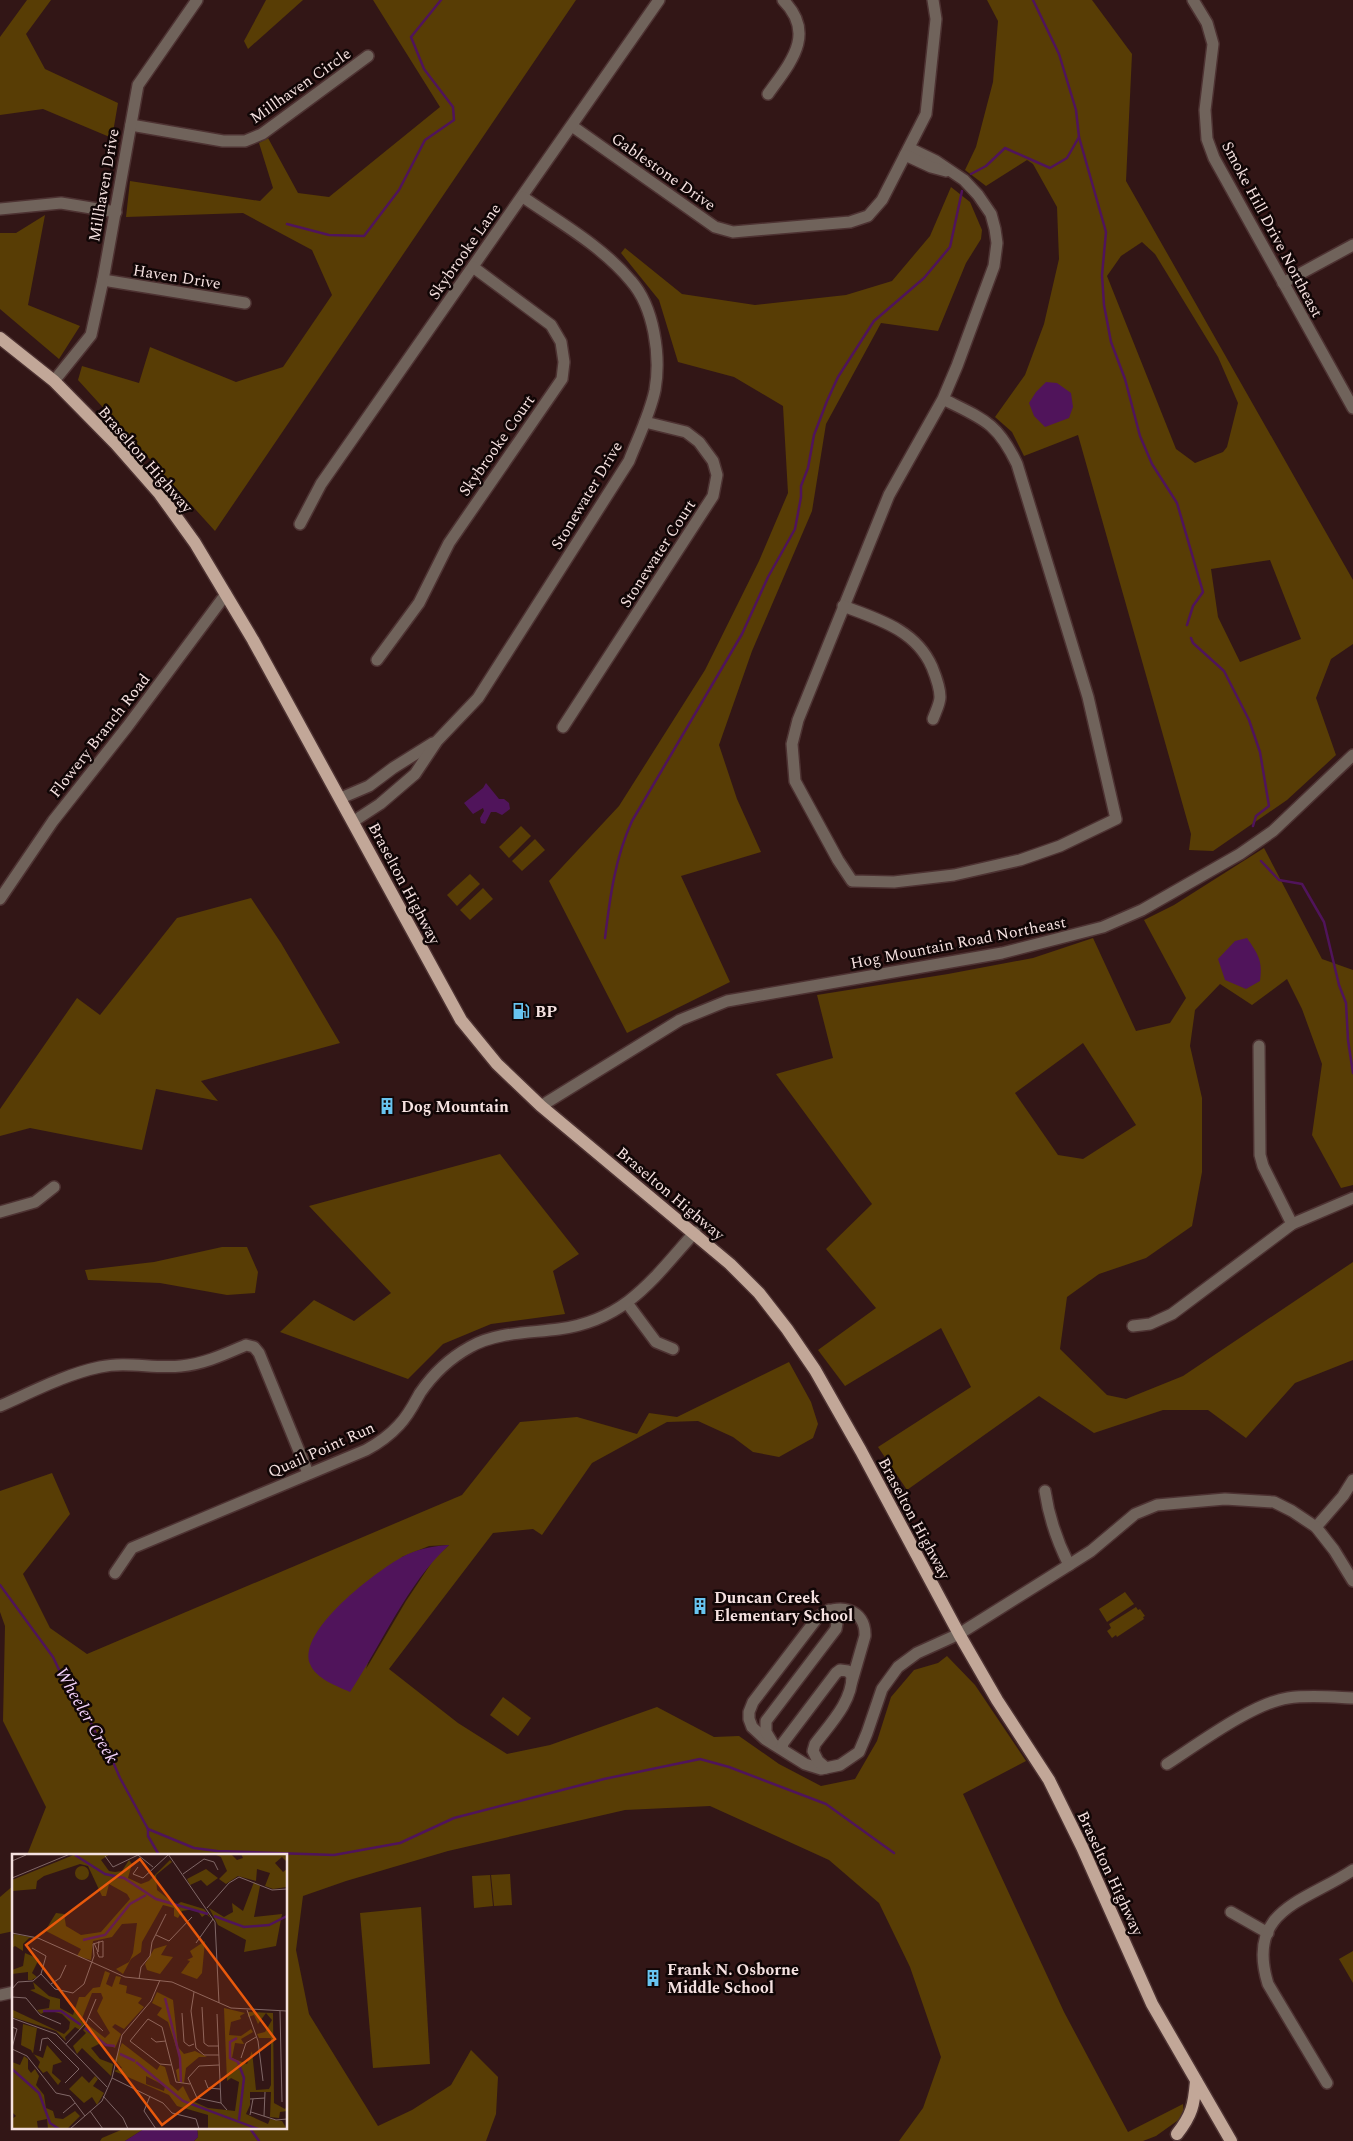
<svg xmlns="http://www.w3.org/2000/svg" width="1353" height="2141" font-family="Spectral,serif">
	<style>
		.green { fill: #583d05; fill-rule: evenodd }
		.water { fill: #50145b }
		.lines { fill: none; stroke-linecap: round; stroke-linejoin: round }
		.stream { stroke: #50145b; stroke-width: 2.5 }
		.minor-casing { stroke: #4d3232; stroke-width: 14 }
		.major-casing { stroke: #4d3232; stroke-width: 15 }
		.minor { stroke: #70635b; stroke-width: 11 }
		.major { stroke: #c2a798; stroke-width: 12 }
		.labels { text-anchor: middle; stroke-width: 5; stroke-linejoin: round; paint-order: stroke }
		.street-label { font-size: 16px; fill: #f5e1e0; stroke: #110606 }
		.poi-label { font-size: 16px; font-weight: bold; fill: #f5e1e0; stroke: #110606; text-anchor: start }
		.water-label { font-size: 18px; font-style: italic; fill: #f4d3fb; stroke: #110606 }
		.inset-river { fill: none; stroke: #50145b; stroke-width: 2.5 }
		.inset-road { fill: none; stroke: #806767; stroke-width: 1 }
		.view { fill: #e8590c; fill-opacity: 0.15; stroke: #e8590c; stroke-width: 2.5 }
		.inset-edge { fill: none; stroke: #f5e1e0; stroke-width: 2.5 }
	</style>
	<rect width="100%" height="100%" fill="#321616"/>
	<g class="green">
		<polygon points="27,0 51,0 26,34 45,69 118,103 112,138 43,109 0,115 0,37"/>
		<polygon points="266,0 303,0 248,49 244,41"/>
		<polygon points="373,0 576,0 215,531 78,380 82,366 139,383 150,347 236,382 283,367 332,295 312,250 243,213 126,217 130,181 260,201 273,188 259,143 268,138 298,193 329,197 440,107"/>
		<path d="M987 0H1092L1132 54 1126 181 1353 580V644L1331 659 1316 698 1336 755 1287 800 1213 851 1189 850 1191 834 1078 435 1024 456 1012 432 995 417 1025 375 1044 324 1059 259 1057 207 1033 164 1027 160 986 186 965 170 976 147 993 82 998 21ZM1142 242 1155 254 1218 357 1238 403 1227 447 1223 452 1195 463 1176 449 1107 276 1121 256ZM1270 560 1301 639 1240 662 1218 617 1211 569Z"/>
		<polygon points="951,187 970,202 982,230 981,239 966,263 938,331 881,323 826,424 812,511 752,651 719,745 737,799 761,852 681,876 730,982 627,1033 549,881 619,806 705,670 759,561 788,493 783,406 734,377 678,362 659,300 621,253 625,248 682,294 755,305 846,295 892,281 930,236"/>
		<polygon points="45,215 28,305 80,326 59,359 0,309 0,233 16,233"/>
		<polygon points="521,826 531,836 509,858 499,847"/>
		<polygon points="535,839 545,850 522,871 512,861"/>
		<path d="M1264 848 1322 959 1353 970V1185L1341 1188 1312 1135 1322 1064 1302 1009 1287 979 1252 1005 1220 984 1195 1010 1190 1046 1202 1098V1172L1192 1226 1146 1258 1099 1274 1067 1297 1060 1349 1107 1395 1126 1399 1183 1376 1353 1262V1360L1295 1383 1246 1438 1208 1410H1163L1094 1433 1039 1396 907 1490 878 1447 971 1387 941 1328 845 1386 818 1350 876 1308 826 1249 872 1204 776 1074 833 1058 817 995 948 974 1033 958 1093 938 1136 1031 1170 1023 1186 998 1144 920 1174 905ZM1083 1043 1136 1125 1083 1159 1058 1155 1015 1093Z"/>
		<polygon points="470,874 480,884 457,906 447,895"/>
		<polygon points="483,888 493,899 470,920 460,910"/>
		<polygon points="251,898 281,943 340,1043 201,1081 218,1101 156,1089 142,1150 30,1128 0,1136 0,1109 77,998 100,1015 177,918"/>
		<polygon points="500,1154 579,1254 553,1271 565,1314 491,1324 443,1344 408,1379 280,1332 314,1300 354,1321 391,1293 309,1206"/>
		<polygon points="222,1247 247,1247 258,1272 255,1293 227,1295 160,1283 88,1280 85,1270 154,1262"/>
		<path d="M789 1362 811 1402 818 1424 813 1438 779 1457 753 1452 733 1437 698 1421 667 1422 592 1463 542 1535 533 1529 493 1533 389 1669 458 1723 507 1754 550 1745 657 1707 714 1737 739 1736 779 1764 821 1786 855 1779 877 1741 891 1697 914 1670 938 1663 947 1656 975 1685 1026 1761 963 1794 1064 2012 1128 2132 1183 2104 1184 2116 1156 2136 1143 2141H899L923 2108 941 2057 910 1967 879 1903 829 1860 710 1806 625 1810 448 1851 346 1881 303 1896 296 1950 309 2014 378 2126 412 2110 451 2085 471 2050 498 2077 496 2114 486 2141H194L198 2137 197 2127H286V1855H27L46 1807 3 1721 5 1626 0 1612V1491L52 1473 70 1514 23 1574 50 1628 87 1654 462 1495 520 1422 577 1417 637 1434 649 1413 677 1417ZM449 1545 434 1559 406 1601 366 1669 402 1557 429 1546Z"/>
		<polygon points="1125,1592 1134,1604 1107,1622 1099,1609"/>
		<polygon points="1136,1607 1138,1610 1140,1609 1145,1616 1143,1617 1144,1619 1117,1637 1116,1635 1112,1638 1107,1631 1111,1628 1109,1624"/>
		<polygon points="503,1697 531,1718 518,1736 490,1715"/>
		<polygon points="510,1874 512,1905 494,1906 491,1875"/>
		<polygon points="490,1875 493,1906 474,1908 472,1876"/>
		<polygon points="14,1885 14,1931 0,1934 0,1897"/>
		<polygon points="421,1907 430,2064 373,2068 360,1913"/>
		<polygon points="1353,1951 1353,1983 1339,1959"/>
		<polygon points="128,2127 147,2127 125,2141 100,2141 102,2138"/>
	</g>
	<g class="water">
		<polygon points="1046,382 1057,383 1071,393 1073,407 1069,418 1045,427 1034,416 1029,403 1036,392"/>
		<polygon points="486,783 499,799 504,799 509,803 510,809 502,815 496,812 491,812 485,824 481,823 480,818 484,811 483,808 473,814 464,803 483,788"/>
		<path d="M1247 938C1258 954 1263 961 1260 981L1246 989 1225 980 1218 959 1235 941Z"/>
		<path d="M449 1545C406 1585 382 1644 350 1692 337 1686 316 1679 310 1664 297 1630 377 1571 402 1557 417 1549 432 1546 449 1545Z"/>
		<polygon points="147,2127 197,2127 198,2137 194,2141 125,2141"/>
	</g>
	<g class="lines">
		<g class="stream">
			<polyline points="1033,0 1059,54 1076,110 1079,137 1106,232 1102,275 1104,305 1111,342 1125,379 1140,436 1152,464 1177,503 1203,592 1193,606 1187,625"/>
			<polyline points="971,174 986,166 1005,148 1050,168 1067,158 1079,137"/>
			<polyline points="287,224 329,235 364,236 399,190 425,140 454,120 453,107 424,69 411,37 441,0"/>
			<polyline points="1191,638 1193,643 1224,671 1249,720 1260,752 1269,806 1256,816 1253,826"/>
			<polyline points="1261,861 1279,880 1302,884 1324,922 1339,985 1346,1003 1348,1040 1353,1073"/>
			<path d="M605 938C610 897 615 858 632 821L742 634 768 577 795 529 801 497V486L808 468 814 435 827 401 838 377 874 321 924 278 950 247 962 191"/>
			<polyline points="0,1585 53,1657 62,1676 81,1701 98,1738 107,1748 120,1778 148,1829 148,1836 159,1855"/>
			<polyline points="148,1829 194,1848 217,1851 334,1855 400,1843 454,1818 539,1796 604,1779 700,1759 729,1767 826,1804 894,1853"/>
			<polyline points="249,2127 259,2141"/>
		</g>
		<g class="minor-casing">
			<g id="minor">
				<polyline points="1193,0 1207,23 1213,44 1205,110 1207,139 1214,158 1353,408"/>
				<path d="M768 94C790 63 817 34 783 0"/>
				<polyline points="131,125 223,141 245,141 262,134 368,56"/>
				<polyline points="572,126 715,227 733,232 850,222 868,216 882,200 926,114 936,19 933,0"/>
				<path d="M909 148 936 161 964 180 978 195 991 214 995 229 997 243 994 266 957 366 943 399 889 495 798 720 792 744 795 781 838 860 852 881 894 882 954 875 1020 860 1060 846 1116 819 1088 697 1017 464C997 422 983 419 943 399"/>
				<polyline points="905,155 931,167 946,171"/>
				<polyline points="0,209 61,203 116,212"/>
				<polyline points="103,280 245,303"/>
				<polyline points="1283,283 1353,245"/>
				<polyline points="54,381 91,335 103,280 138,85 197,0"/>
				<polyline points="300,524 321,484 659,0"/>
				<path d="M843 606C878 619 916 630 932 667 936 677 940 687 940 697 940 704 935 713 933 719"/>
				<polyline points="377,660 419,603 449,543 562,379 564,362 561,342 551,325 473,267"/>
				<polyline points="563,727 713,496 717,475 713,461 699,442 686,432 645,422"/>
				<polyline points="341,798 369,786 393,768 433,743"/>
				<path d="M354 821 380 804 415 774 437 741 478 698 629 461C638 438 650 414 655 390 661 356 654 307 631 281 602 246 559 222 523 197"/>
				<polyline points="0,899 53,821 127,727 226,594"/>
				<polyline points="1259,1046 1260,1155 1263,1166 1292,1224"/>
				<polyline points="541,1106 680,1020 727,1001 1002,953 1103,927 1142,910 1240,854 1273,831 1353,755"/>
				<polyline points="0,1212 35,1202 54,1187"/>
				<polyline points="627,1303 656,1342 673,1349"/>
				<polyline points="1133,1326 1150,1324 1172,1314 1292,1224 1353,1198"/>
				<path d="M0 1406C32 1392 66 1374 100 1367 127 1361 154 1369 181 1366 204 1364 225 1354 246 1345L254 1347 259 1353 308 1473"/>
				<path d="M1045 1491C1049 1518 1057 1541 1069 1565"/>
				<polyline points="1316,1527 1343,1496 1353,1480"/>
				<path d="M115 1573 132 1548 366 1450C379 1443 389 1436 399 1425 408 1416 414 1404 420 1393 433 1374 450 1358 470 1347 496 1332 530 1333 559 1329 626 1320 653 1279 695 1232"/>
				<path d="M852 1681 865 1636C866 1608 837 1602 818 1617L753 1702 749 1712V1719L752 1727 765 1739 805 1764 821 1769 840 1765 859 1752 867 1733 882 1689 898 1667 917 1653 959 1634 1069 1565 1091 1551 1135 1514 1157 1505 1225 1499 1274 1502 1292 1511 1316 1527 1334 1550 1353 1581"/>
				<polyline points="772,1742 766,1732 766,1721 836,1629 837,1623 829,1610"/>
				<path d="M782 1749 783 1743 836 1673 840 1670 848 1671 852 1676C852 1702 830 1724 815 1744L813 1751 818 1761 826 1768"/>
				<path d="M1167 1764C1198 1744 1253 1703 1288 1698 1309 1695 1331 1697 1353 1698"/>
				<polyline points="1231,1912 1268,1933"/>
				<polyline points="0,1995 14,1992"/>
				<path d="M1327 2083 1268 1984C1245 1909 1305 1902 1353 1870"/>
			</g>
		</g>
		<g class="major-casing">
			<g id="major">
				<polyline points="0,338 54,381 116,444 159,493 195,543 253,640 461,1020 497,1064 541,1106 730,1264 759,1293 787,1329 815,1370 861,1451 959,1634 997,1700 1049,1780 1082,1847 1152,2004 1231,2141"/>
				<path d="M1177 2134C1192 2115 1194 2105 1196 2081"/>
			</g>
		</g>
		<use href="#minor" class="minor"/>
		<use href="#major" class="major"/>
	</g>
	<defs>
		<g id="fuel-bare" transform="scale(1.35)"><path d="M-5.5-6h7V0h2V4h1.3V-2.5L3-4.5l.8-.8L6-3V5H2.5V1h-1V6h-7ZM-4.2-4.7v3.2H.2V-4.7Z" fill="#68c4f0" stroke="#110606" stroke-width="2.5" paint-order="stroke"/></g>
		<g id="building-bare" transform="scale(1.35)"><path d="M-4-6H4V6H1V3H-1V6H-4ZM-2.5-4.3h1.7v1.8h-1.7ZM.8-4.3h1.7v1.8H.8ZM-2.5-1h1.7V.8h-1.7ZM.8-1h1.7V.8H.8Z" fill="#68c4f0" stroke="#110606" stroke-width="2.5" paint-order="stroke"/></g>
	</defs>
	<g fill-rule="evenodd">
		<use href="#fuel-bare" x="521" y="1011"/>
		<use href="#building-bare" x="387" y="1106"/>
		<use href="#building-bare" x="700" y="1606"/>
		<use href="#building-bare" x="653" y="1978"/>
	</g>
	<g class="labels">
		<g class="street-label">
			<text transform="translate(300 85) rotate(-35)" y="6">Millhaven Circle</text>
			<text transform="translate(664 171) rotate(35)" y="6">Gablestone Drive</text>
			<text transform="translate(103 185) rotate(-80)" y="6">Millhaven Drive</text>
			<text transform="translate(1273 229) rotate(62)" y="6">Smoke Hill Drive Northeast</text>
			<text transform="translate(464 251) rotate(-55)" y="6">Skybrooke Lane</text>
			<text transform="translate(177 276) rotate(9)" y="6">Haven Drive</text>
			<text transform="translate(496 445) rotate(-55)" y="6">Skybrooke Court</text>
			<text transform="translate(146 459) rotate(49)" y="6">Braselton Highway</text>
			<text transform="translate(586 495) rotate(-59)" y="6">Stonewater Drive</text>
			<text transform="translate(657 553) rotate(-57)" y="6">Stonewater Court</text>
			<text transform="translate(99 735) rotate(-52)" y="6">Flowery Branch Road</text>
			<text transform="translate(405 883) rotate(62)" y="6">Braselton Highway</text>
			<text transform="translate(958 942) rotate(-11)" y="6">Hog Mountain Road Northeast</text>
			<text transform="translate(671 1193) rotate(40)" y="6">Braselton Highway</text>
			<text transform="translate(321 1449) rotate(-24)" y="6">Quail Point Run</text>
			<text transform="translate(915 1518) rotate(62)" y="6">Braselton Highway</text>
			<text transform="translate(1111 1873) rotate(65)" y="6">Braselton Highway</text>
		</g>
		<g class="poi-label">
			<text x="535" y="1017">BP</text>
			<text x="401" y="1112">Dog Mountain</text>
			<text x="714" y="1603">Duncan Creek<tspan x="714" dy="18">Elementary School</tspan></text>
			<text x="667" y="1975">Frank N. Osborne<tspan x="667" dy="18">Middle School</tspan></text>
		</g>
		<g class="water-label">
			<text transform="translate(87 1715) rotate(60)" y="6">Wheeler Creek</text>
		</g>
	</g>
	<g transform="translate(12 1854)">
		<rect width="275" height="275" fill="#321616"/>
		<path d="M64 0H98L89 6 97 17 103 18 110 17 117 6 120 10 116 24 129 30 137 27 158 6 160 8 144 21 145 36 164 51 169 48 192 55 199 64 194 60 190 63 185 56H176L170 57 166 64 162 62V54L151 51 130 88 129 98 119 105 111 120 104 115 117 108 121 99 125 69 110 70 100 83 81 87 79 106 65 102 69 95 34 77 30 82 44 59 52 60 54 72 69 81 89 78 118 45 115 40 97 30 94 42H90L76 12 68 10 32 22 25 27 24 35 0 37V26ZM219 0 225 6 231 4 229 0H275V8L270 3 263 9 271 18 275 15V33L261 35 253 32 258 19 245 15 244 27 226 22 214 30 207 25 215 17 209 3 204 1ZM63 19a7 7 0 1 1 14 0a7 7 0 1 1-14 0ZM194 15 206 24 195 32 189 26 178 31 175 25ZM242 28 248 32 242 63 270 60 264 92 232 98 234 86 206 71 197 54 212 63 221 58 220 49 231 57ZM2 80 23 84H17L11 90V97L3 92 0 94ZM193 87 190 119 185 125 169 119 178 107 175 106 181 103 178 97ZM155 91 149 101 161 103 148 120 135 116 133 110 142 95ZM13 99 27 105 20 119 25 123 20 126H16V118L0 120V116L11 112ZM93 117 98 119 94 130 100 133 104 122 109 123 107 130 115 132 114 139 130 144 126 149 132 153 112 175 103 170 100 173 109 180 103 194 91 188 79 194 88 205 101 210 99 222 70 194 65 200 61 192 74 179 71 176 75 170 93 184 98 179 85 157 91 144 89 139H80L69 167 73 169 68 176 63 173 53 183 54 187 44 177 0 163V144L1 156 52 180 57 175 58 168 50 160 35 156 29 160 25 156 37 154 38 146 18 136 23 135 21 128 37 142 48 145V154L61 161 67 143H73L81 134 88 133ZM145 138 161 146 166 193 172 200 183 197 195 203H187L174 214 172 229 166 227 164 216 169 213 167 202 156 168 145 161 150 154 140 149ZM212 154 233 159 228 162 229 165 219 168 217 181 229 182 239 175 241 178 229 185 232 190 223 189 220 204 235 210 240 197 244 236 257 235 259 231V184H247L245 180 253 178 260 166 254 159 246 170 242 161 236 163V158L261 159 262 249 273 255 275 252V257L268 258 267 264 258 263 259 238H238V251L234 260 256 270 258 265 270 267 275 275H196V261L165 252 157 241 102 217 110 214 103 206 110 189 145 216 148 211 153 213 158 230 166 237 171 232 178 246 196 254 223 257 227 228 219 224 215 227ZM134 222 153 232 152 237 134 230ZM11 170 25 174 21 200 31 204 35 191 50 208 41 211 40 219 49 227 46 231 35 217 31 219 26 213 28 208 20 198 19 196 9 191ZM12 202 16 205V215L19 219 23 215 27 222 24 231 32 241 34 254 41 257 43 264 51 265 63 257 68 262 55 275H36L35 265 25 267 26 275H0V265L4 262 0 258V208L8 211ZM70 222 77 229 83 222 86 225 81 232 92 239 85 251 80 243 72 249 57 235Z" fill="#583d05" fill-rule="evenodd"/>
		<path class="inset-river" d="M63 1 93 20 112 24 144 45 196 60M202 62 232 73 257 71 275 62M71 86 93 81 118 50 134 41M153 144 168 204 169 228M31 157H49L69 171M73 174 94 191 103 192M225 184 218 188V204L226 208 232 224 227 266M108 200 123 207M124 208 171 247 246 275M0 215 27 239 38 269 47 275"/>
		<path class="inset-road" d="M156 0 203 68 207 149M93 2 101 13 126 1 141 13M0 7 14 1M126 13 121 20 131 24 156 1M171 20 192 5 202 8 206 16M0 24 58 0M195 54 217 29 227 23 260 36 275 35M0 79 26 84 113 123 160 128 219 154 275 157M144 81 157 87 180 63M82 89 86 98 87 87M184 89 201 65M29 120 43 135 61 139 72 130 82 102 81 90 91 87V103H87L85 98M127 125 129 113 138 102 140 88 154 60M39 130 48 124 54 111M0 135 6 128 21 127 29 120 34 102 20 94M182 138 179 157 184 194 192 201H207M0 143 14 144 28 161 49 170M190 153 192 189 196 192H207M235 156 246 187 251 227M268 157 270 248M170 159 172 188 177 192 182 190M205 160 209 249 215 256M0 164 44 180 95 233M77 164 91 177M0 173 5 175 0 194M139 184 144 188 154 187M54 190 74 169 84 145M0 195 15 202 44 239 58 242 73 262M28 197 30 185 36 184 67 215 53 229M229 204 234 189 244 183M159 211 148 210 118 187 136 165 150 173 164 228 178 230M207 211 187 212 176 224 185 244 209 249M100 224 151 249 160 259 184 265 187 275M193 226 196 234 208 235M91 242 111 264 116 275M138 242 132 257 144 275M238 245 253 244M78 257 91 275M239 258 264 266 275 265M51 259 63 249M238 261 241 245M252 262 253 238M58 275 90 247 100 224 110 181 139 147 148 126"/>
		<path class="view" d="M128 5 263 185 150 271 14 91Z"/>
		<rect width="275" height="275" class="inset-edge"/>
	</g>
</svg>
